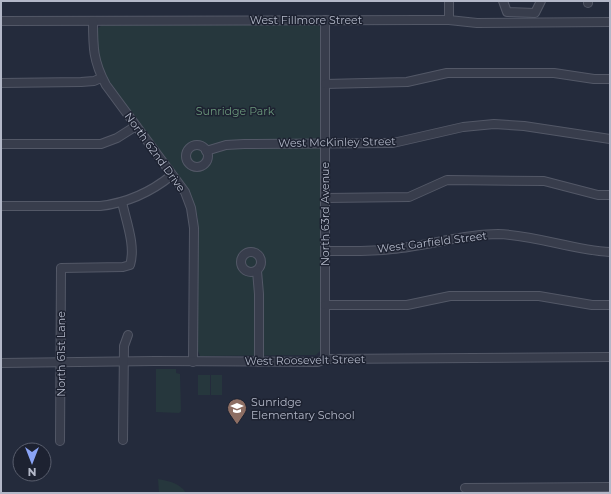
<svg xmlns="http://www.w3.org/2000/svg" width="611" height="494" font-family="Montserrat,sans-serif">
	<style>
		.green { fill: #26373d }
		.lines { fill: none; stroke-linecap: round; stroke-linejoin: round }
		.minor-casing { stroke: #535867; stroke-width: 10 }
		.minor { stroke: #383d4c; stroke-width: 8 }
		.labels { text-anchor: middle; stroke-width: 3; stroke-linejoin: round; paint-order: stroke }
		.street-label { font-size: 11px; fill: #b3b8c8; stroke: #1d2231 }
		.park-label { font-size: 11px; fill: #6b987c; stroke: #1d2231 }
		.poi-label { font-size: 11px; fill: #b3b8c8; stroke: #1d2231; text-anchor: start }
	</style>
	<rect width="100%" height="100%" fill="#242b3c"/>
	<g class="green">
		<path d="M318 24 321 29 320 351 316 355 200 356 198 351V218C195 207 193 198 187 188L110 84C100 66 97 49 97 29L102 25Z"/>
		<polygon points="156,369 176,369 176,373 180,374 181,411 179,413 156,412"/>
		<rect x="198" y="375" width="12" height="20"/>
		<rect x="211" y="375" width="11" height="20"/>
		<path d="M158 479C169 481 180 483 186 493H159Z"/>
	</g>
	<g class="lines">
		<g class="minor-casing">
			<g id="minor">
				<polyline points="503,1 507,12 535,13 541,1"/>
				<polyline points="588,1 588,3"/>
				<polyline points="325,20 325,359"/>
				<polyline points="449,20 449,1"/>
				<polyline points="1,21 421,20 449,20 477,23 610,22"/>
				<path d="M93 21C93 47 93 61 106 85L185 192 191 208 194 228 193 362"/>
				<polyline points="1,83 81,82 94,81 101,78"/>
				<polyline points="325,84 407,82 447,73 554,73 594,79 610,79"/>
				<polyline points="1,144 101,144 117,138 136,126"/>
				<circle cx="197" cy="156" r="11"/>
				<polyline points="206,151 226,145 244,144 393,143 463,127 494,124 524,126 610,139"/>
				<polyline points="325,198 409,197 447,180 544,181 598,195 610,195"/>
				<path d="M1 206H100C127 203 151 192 172 175"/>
				<path d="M325 251C347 251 370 252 392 249 428 246 462 234 498 234 536 235 572 250 610 252"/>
				<circle cx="251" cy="262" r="10"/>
				<polyline points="257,271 259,294 259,362"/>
				<polyline points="325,305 407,305 450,296 539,296 592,305 610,305"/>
				<polyline points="1,363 155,361 318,362 325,359 610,357"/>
				<polyline points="123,440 124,346 128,335"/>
				<path d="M60 441 61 268 123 267 130 265C136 246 126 221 122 202"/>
				<polyline points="465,488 610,487"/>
			</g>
		</g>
		<use href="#minor" class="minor"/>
	</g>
	<defs>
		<g id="school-pin" transform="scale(1)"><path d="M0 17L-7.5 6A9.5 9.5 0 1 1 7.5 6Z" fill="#8d6e63" stroke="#1d2231"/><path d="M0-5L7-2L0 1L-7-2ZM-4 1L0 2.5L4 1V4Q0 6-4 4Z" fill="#fff"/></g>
	</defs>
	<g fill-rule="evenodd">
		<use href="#school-pin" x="237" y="408"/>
	</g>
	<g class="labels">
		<g class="street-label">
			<text x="306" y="24">West Fillmore Street</text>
			<text transform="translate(337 142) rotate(-1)" y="4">West McKinley Street</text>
			<text transform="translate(155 152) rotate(54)" y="4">North 62nd Drive</text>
			<text transform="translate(325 214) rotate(-90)" y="4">North 63rd Avenue</text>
			<text transform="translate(432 242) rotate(-7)" y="4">West Garfield Street</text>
			<text transform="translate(61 354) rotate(-90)" y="4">North 61st Lane</text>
			<text transform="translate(305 360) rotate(-1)" y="4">West Roosevelt Street</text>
		</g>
		<g class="park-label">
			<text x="235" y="115">Sunridge Park</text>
		</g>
		<g class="poi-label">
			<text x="251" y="406">Sunridge<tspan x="251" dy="13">Elementary School</tspan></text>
		</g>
	</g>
	<rect width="611" height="494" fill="none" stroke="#b3b8c8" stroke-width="4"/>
	<g transform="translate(32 462) rotate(180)"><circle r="19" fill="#1d2231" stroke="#595e6d"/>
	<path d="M0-3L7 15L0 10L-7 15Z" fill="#8aa4f6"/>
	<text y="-6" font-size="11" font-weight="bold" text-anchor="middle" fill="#b3b8c8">N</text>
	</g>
</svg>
